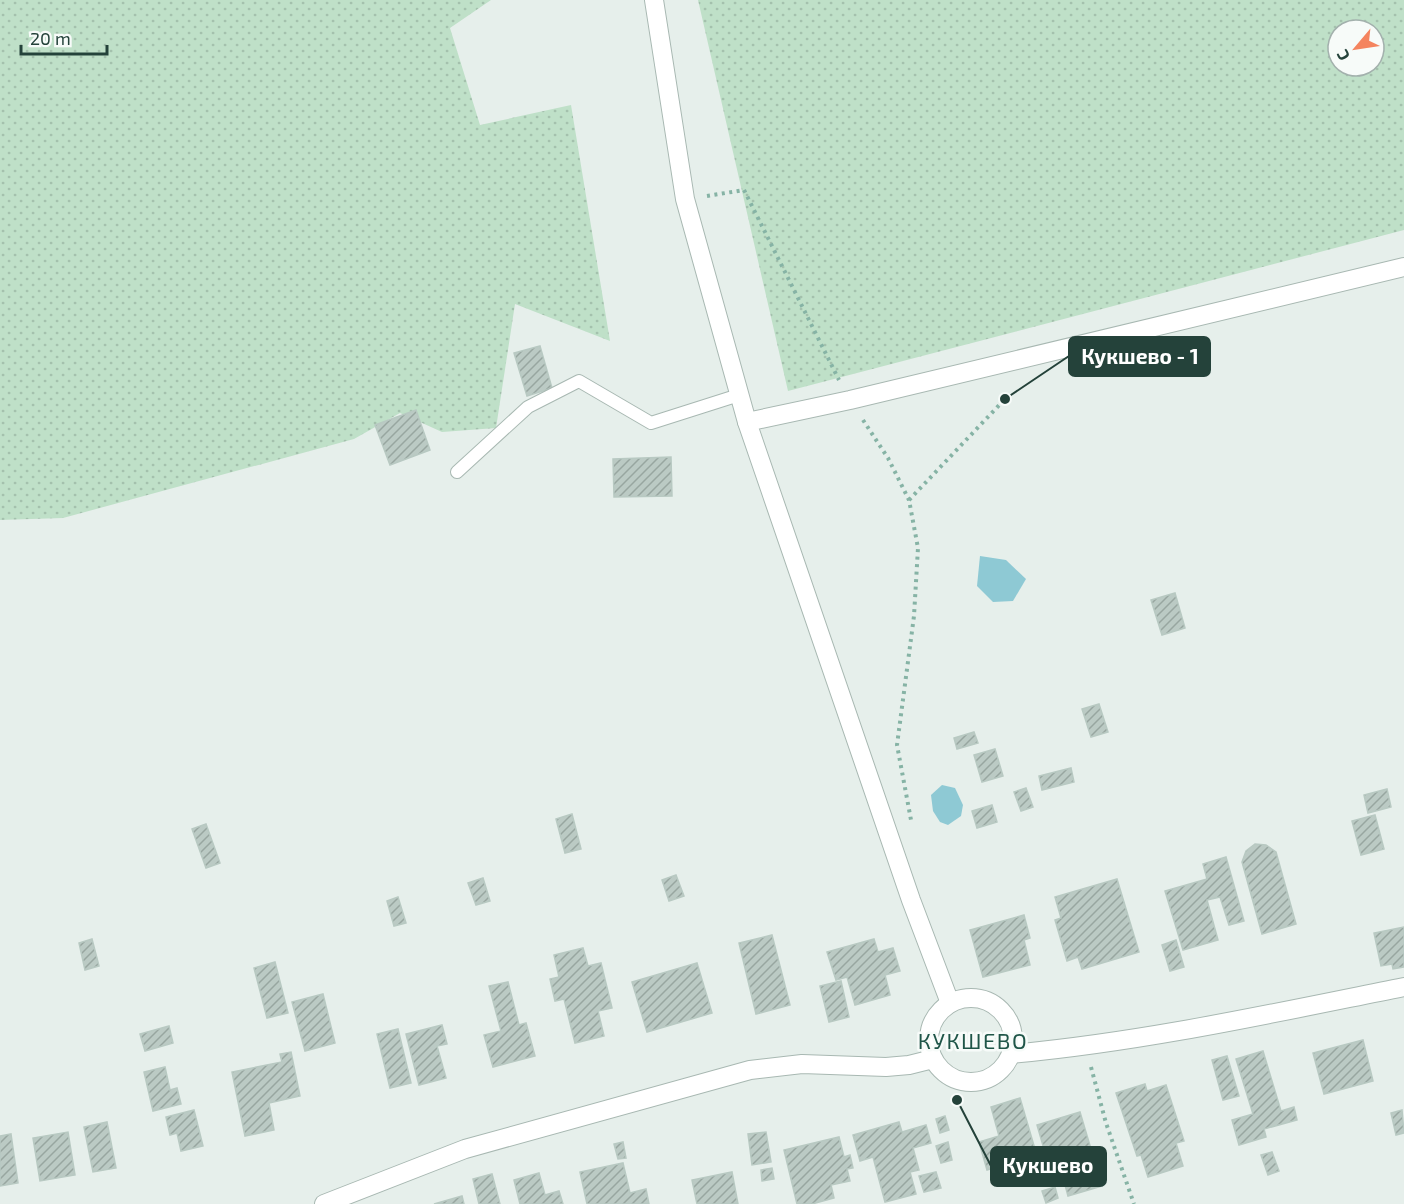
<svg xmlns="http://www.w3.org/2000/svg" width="1404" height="1204" font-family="'Exo 2',sans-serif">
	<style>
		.grass { fill: url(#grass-dots); fill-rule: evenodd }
		.water { fill: #8ec9d4 }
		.building { fill: url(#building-hatch); stroke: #b8c9c2; stroke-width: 1.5 }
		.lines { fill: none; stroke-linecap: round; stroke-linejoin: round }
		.service-casing { stroke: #a8b8b2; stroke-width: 14 }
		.minor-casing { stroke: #a8b8b2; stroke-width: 20 }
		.tertiary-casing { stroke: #a8b8b2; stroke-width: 20 }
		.path { stroke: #86b3a5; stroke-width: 4; stroke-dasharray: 3 4.5; stroke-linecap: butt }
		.service { stroke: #fff; stroke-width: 12 }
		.minor { stroke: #fff; stroke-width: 18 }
		.tertiary { stroke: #fff; stroke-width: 18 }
		.labels { text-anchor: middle; stroke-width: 5; stroke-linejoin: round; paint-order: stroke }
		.quarter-label { font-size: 22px; letter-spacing: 1.5px; fill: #1f5548; stroke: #f7fbf9 }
		.leader { fill: none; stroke: #24423a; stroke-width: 2 }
		.callout-dot { fill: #24423a; stroke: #f7fbf9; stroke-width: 2 }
		.callout { fill: #24423a; stroke: #24423a; stroke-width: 2 }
		.callout-label { font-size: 21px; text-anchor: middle; font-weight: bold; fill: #fff }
	</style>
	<defs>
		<pattern id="grass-dots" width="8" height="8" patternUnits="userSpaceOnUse" patternTransform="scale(1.5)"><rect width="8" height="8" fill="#bfe0c8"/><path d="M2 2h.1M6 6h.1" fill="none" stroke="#a4c1ad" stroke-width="1.8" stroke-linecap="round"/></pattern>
		<pattern id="building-hatch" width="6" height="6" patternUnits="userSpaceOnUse" patternTransform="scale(1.5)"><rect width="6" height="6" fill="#bbcac4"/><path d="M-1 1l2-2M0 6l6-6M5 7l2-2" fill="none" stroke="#98a6a0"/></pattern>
	</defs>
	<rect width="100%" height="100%" fill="#e6efeb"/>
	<g class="grass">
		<polygon points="0,0 491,0 450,28 480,125 571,105 610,341 515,304 496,428 442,432 400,413 354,439 63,518 0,520"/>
		<path d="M698 0H1404V230L788 391ZM1338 30H1374V66H1338Z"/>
	</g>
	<g class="water">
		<polygon points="980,556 1006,560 1026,579 1013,601 993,602 977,586"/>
		<polygon points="942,785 955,788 963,805 961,816 948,825 940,822 933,811 931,795"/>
	</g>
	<g class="building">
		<polygon points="540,346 552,388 527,396 514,353"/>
		<polygon points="416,410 430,450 390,465 375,425"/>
		<polygon points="671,457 672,496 614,497 613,459"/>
		<polygon points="1175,593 1185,628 1162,635 1151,600"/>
		<polygon points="1099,704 1108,732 1091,737 1082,709"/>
		<polygon points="974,732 978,743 957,749 954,738"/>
		<polygon points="995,749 1003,776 982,782 974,755"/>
		<polygon points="1071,768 1074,782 1042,790 1039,776"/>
		<polygon points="1026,788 1033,807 1021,811 1014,792"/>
		<polygon points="1387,789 1391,807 1368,813 1364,795"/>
		<polygon points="992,805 997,822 977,828 972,811"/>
		<polygon points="572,814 581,849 565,853 556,819"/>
		<polygon points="1375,815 1384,849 1361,855 1352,821"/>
		<polygon points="206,824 220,863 206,868 192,829"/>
		<polygon points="1255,844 1266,845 1276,852 1296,924 1262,934 1242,862 1246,851"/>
		<polygon points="1226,857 1244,921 1229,925 1220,897 1207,900 1218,940 1183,950 1165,891 1207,879 1203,864"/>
		<polygon points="676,875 684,896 669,901 662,880"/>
		<polygon points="483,878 490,901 476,905 468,883"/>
		<polygon points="1117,879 1139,952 1082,969 1078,957 1067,961 1055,920 1061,918 1055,897"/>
		<polygon points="398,897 406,923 394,926 387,901"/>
		<polygon points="1024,915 1030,938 1024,940 1030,965 983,977 970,930"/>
		<polygon points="1404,927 1404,967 1393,969 1392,964 1381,966 1374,933"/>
		<polygon points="772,935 790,1005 756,1014 739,943"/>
		<polygon points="92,939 99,966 85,970 79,943"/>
		<polygon points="874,939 878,952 893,948 900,971 885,975 890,995 855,1005 847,977 836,980 827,952"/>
		<polygon points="1176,940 1184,967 1170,971 1162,945"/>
		<polygon points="583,948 588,966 601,963 612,1008 598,1011 604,1036 575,1043 564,999 555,1001 550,979 559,977 554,955"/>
		<polygon points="275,962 288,1013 267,1018 254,968"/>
		<polygon points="697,963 712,1013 647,1032 632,982"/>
		<polygon points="841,981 849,1017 829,1022 820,986"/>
		<polygon points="508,982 519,1025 526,1023 535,1056 493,1067 484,1035 501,1031 489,986"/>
		<polygon points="323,994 335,1043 305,1051 292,1002"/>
		<polygon points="442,1025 447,1044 437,1046 446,1078 419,1085 406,1034"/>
		<polygon points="169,1026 173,1043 145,1051 140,1034"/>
		<polygon points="398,1029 411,1083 390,1088 377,1034"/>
		<polygon points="1363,1040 1373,1081 1324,1094 1313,1053"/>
		<polygon points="1263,1051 1281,1111 1294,1107 1297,1120 1264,1129 1266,1137 1239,1145 1232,1120 1253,1114 1236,1059"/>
		<polygon points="291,1052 300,1096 269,1103 274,1130 245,1136 232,1072 282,1062 280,1054"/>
		<polygon points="1227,1056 1239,1096 1223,1100 1212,1060"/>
		<polygon points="165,1067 170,1090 177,1088 181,1104 153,1111 144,1072"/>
		<polygon points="1145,1084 1147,1091 1166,1085 1184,1141 1176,1143 1183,1166 1148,1177 1141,1155 1137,1156 1116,1093"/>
		<polygon points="1020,1098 1042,1173 1023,1178 1020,1169 1009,1173 1006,1164 987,1170 979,1142 999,1136 991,1107"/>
		<polygon points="194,1110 203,1146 181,1151 177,1133 170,1135 166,1117"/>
		<polygon points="1402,1110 1404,1133 1396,1135 1391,1113"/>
		<polygon points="1080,1112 1102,1186 1068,1196 1061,1170 1051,1173 1037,1125"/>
		<polygon points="945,1116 949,1130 940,1133 936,1119"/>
		<polygon points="107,1122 116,1168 93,1172 84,1127"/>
		<polygon points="899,1122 902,1132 926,1125 931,1143 913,1148 919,1170 910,1172 916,1194 885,1202 873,1157 860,1161 853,1135"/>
		<polygon points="68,1132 75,1175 40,1181 33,1138"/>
		<polygon points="766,1132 771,1162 752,1165 748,1134"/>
		<polygon points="11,1134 18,1183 0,1186 0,1136"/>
		<polygon points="839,1137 844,1157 850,1155 853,1168 847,1169 850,1181 831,1185 834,1198 812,1204 797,1204 784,1150"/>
		<polygon points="623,1142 626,1158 618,1159 614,1144"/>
		<polygon points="948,1142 952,1160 941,1163 936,1146"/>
		<polygon points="1272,1152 1279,1171 1268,1175 1261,1155"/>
		<polygon points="623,1163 630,1193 646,1189 649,1204 587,1204 580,1172"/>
		<polygon points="772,1168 774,1179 762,1181 761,1170"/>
		<polygon points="732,1172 738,1204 697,1204 692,1180"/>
		<polygon points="936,1172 941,1188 924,1192 919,1176"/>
		<polygon points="539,1173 545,1195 559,1191 563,1204 520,1204 514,1180"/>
		<polygon points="492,1174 500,1204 479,1204 473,1179"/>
		<polygon points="1055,1187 1058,1198 1046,1203 1042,1191"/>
		<polygon points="462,1196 464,1204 434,1204"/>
	</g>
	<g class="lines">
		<g class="service-casing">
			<polyline id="service" points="457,472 528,407 579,381 651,423 739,395"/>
		</g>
		<g class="minor-casing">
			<g id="minor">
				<polyline points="747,422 911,900 950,1003"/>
				<circle cx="971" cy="1040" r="42"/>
				<path d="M1011 1054C1143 1042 1274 1013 1404 987"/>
				<polyline points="324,1204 465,1149 750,1070 802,1064 886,1067 909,1065 933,1059"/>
			</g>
		</g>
		<g class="tertiary-casing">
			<polyline id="tertiary" points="654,0 685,199 747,422 850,400 1404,267"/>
		</g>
		<g class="path">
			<polyline points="707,196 744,190 839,380"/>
			<polyline points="863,420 888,458 909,500 918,548 914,616 897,745 911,820"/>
			<polyline points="909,500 1005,399"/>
			<polyline points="1091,1067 1106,1123 1134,1204"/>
		</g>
		<use href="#service" class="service"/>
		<use href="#minor" class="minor"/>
		<use href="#tertiary" class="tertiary"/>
	</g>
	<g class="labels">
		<g class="quarter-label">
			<text x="973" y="1049">КУКШЕВО</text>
		</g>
	</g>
	<path class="leader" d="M1005 399L1069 356M957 1100L991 1166"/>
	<g class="callout-dot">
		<circle cx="1005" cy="399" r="6"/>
		<circle cx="957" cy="1100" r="6"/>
	</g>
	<g class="callout">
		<rect x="1069" y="337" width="141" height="39" rx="6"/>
		<rect x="991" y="1147" width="115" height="39" rx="6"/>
	</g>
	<g class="callout-label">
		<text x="1140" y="364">Кукшево - 1</text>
		<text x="1048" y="1173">Кукшево</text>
	</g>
	<g transform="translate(1356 48) rotate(241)"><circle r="28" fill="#f7fbf9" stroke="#a3b1ad" stroke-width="1.5"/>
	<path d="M0-4.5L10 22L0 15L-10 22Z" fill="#f4845f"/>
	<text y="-9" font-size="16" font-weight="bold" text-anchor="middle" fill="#24423a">С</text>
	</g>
	<path d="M21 45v9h86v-9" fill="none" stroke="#24423a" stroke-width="3"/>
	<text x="30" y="45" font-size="18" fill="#24423a" stroke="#f7fbf9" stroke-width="4.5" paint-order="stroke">20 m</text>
</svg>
